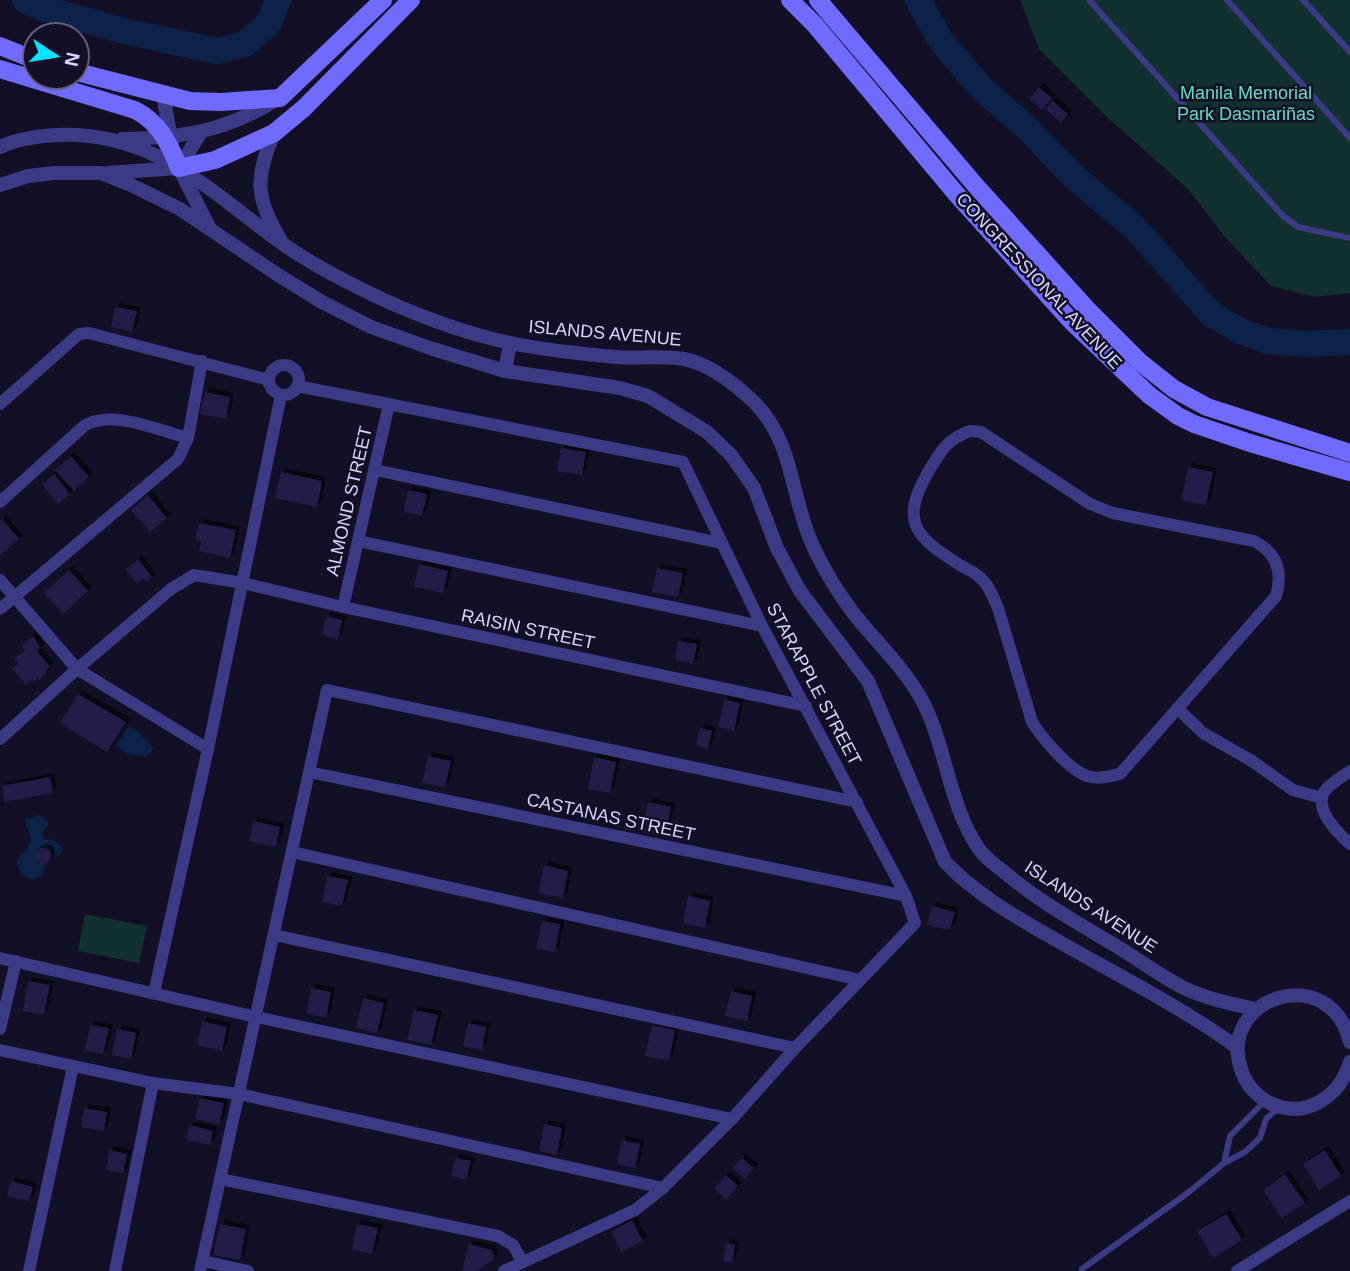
<svg xmlns="http://www.w3.org/2000/svg" width="1350" height="1271" font-family="Helvetica,sans-serif">
	<style>
		.green { fill: #12302f }
		.water { fill: #0c2248 }
		.lines { fill: none; stroke-linecap: round; stroke-linejoin: round }
		.river { stroke: #0c2248; stroke-width: 26 }
		.building { fill: #241b47; filter: url(#shadow) }
		.service { stroke: #3d3a85; stroke-width: 6 }
		.minor { stroke: #3d3a85; stroke-width: 12 }
		.tertiary { stroke: #3d3a85; stroke-width: 14 }
		.secondary { stroke: #6f6bff; stroke-width: 18 }
		.labels { text-anchor: middle; stroke-width: 5; stroke-linejoin: round; paint-order: stroke }
		.park-label { font-size: 18px; fill: #5fe0c0; stroke: #130f26 }
		.street-label { font-size: 18px; fill: #d9d4ff; stroke: #130f26 }
	</style>
	<defs>
		<filter id="shadow"><feDropShadow dx="4" dy="-4" stdDeviation="0" flood-color="#0009"/></filter>
	</defs>
	<rect width="100%" height="100%" fill="#130f26"/>
	<g class="green">
		<polygon points="1020,0 1350,0 1350,293 1315,297 1271,286 1226,238 1187,188 1108,118 1039,49"/>
		<polygon points="85,914 147,926 139,963 78,951"/>
	</g>
	<g class="water">
		<path d="M129 726 141 733C143 739 149 742 153 748L151 753 146 757 126 753 116 746Z"/>
		<path d="M40 815 49 823 42 833 43 838 47 840 52 839 61 846 63 851 58 856 41 849 36 852 35 858 38 863 45 864C44 887 19 882 17 861 22 853 32 846 30 835 28 828 25 826 25 819Z"/>
	</g>
	<g class="lines">
		<g class="river">
			<polyline points="25,0 42,8 124,31 217,51 245,44 269,23 278,0"/>
			<polyline points="918,0 941,41 981,88 1027,128 1073,176 1135,228 1211,314 1240,331 1268,341 1305,344 1350,342"/>
		</g>
	</g>
	<g class="building">
		<polygon points="1039,87 1052,98 1042,110 1029,99"/>
		<polygon points="1053,101 1068,114 1061,123 1045,109"/>
		<polygon points="115,307 137,311 132,332 111,327"/>
		<polygon points="205,392 230,397 226,419 200,414"/>
		<polygon points="561,448 586,452 582,475 557,471"/>
		<polygon points="71,456 89,477 74,491 55,470"/>
		<polygon points="1188,467 1213,472 1206,505 1181,500"/>
		<polygon points="281,472 322,481 317,507 275,498"/>
		<polygon points="54,474 70,494 58,504 42,484"/>
		<polygon points="408,490 427,494 422,516 404,512"/>
		<polygon points="148,495 167,518 150,532 131,510"/>
		<polygon points="2,519 19,539 0,555 0,521"/>
		<polygon points="199,523 236,530 230,558 199,551 201,541 195,540"/>
		<polygon points="138,559 152,577 146,582 144,578 137,584 126,569"/>
		<polygon points="419,564 448,571 443,593 414,587"/>
		<polygon points="657,568 683,573 678,597 652,592"/>
		<polygon points="69,570 88,591 63,614 44,593"/>
		<polygon points="326,616 342,620 338,639 322,635"/>
		<polygon points="33,636 41,648 37,651 50,667 46,671 47,673 39,680 37,678 34,681 32,680 26,685 12,669 18,664 14,659 25,650 22,645"/>
		<polygon points="678,641 697,644 693,664 675,660"/>
		<polygon points="78,694 126,722 107,752 60,723"/>
		<polygon points="724,699 740,703 734,731 718,727"/>
		<polygon points="700,728 712,731 708,749 696,746"/>
		<polygon points="428,756 451,761 445,787 422,783"/>
		<polygon points="594,757 616,762 610,793 588,789"/>
		<polygon points="50,777 53,793 4,802 2,786"/>
		<polygon points="648,802 671,807 665,837 642,832"/>
		<polygon points="253,821 280,827 276,847 249,841"/>
		<circle cx="43" cy="856" r="8"/>
		<polygon points="544,865 568,871 563,898 538,893"/>
		<polygon points="327,876 348,880 342,906 322,902"/>
		<polygon points="688,896 710,901 705,928 683,923"/>
		<polygon points="932,906 955,912 950,930 927,925"/>
		<polygon points="542,921 560,924 555,952 536,949"/>
		<polygon points="28,981 50,985 44,1015 23,1011"/>
		<polygon points="311,988 331,992 326,1018 306,1013"/>
		<polygon points="731,991 752,996 747,1021 725,1016"/>
		<polygon points="363,998 384,1003 377,1033 356,1028"/>
		<polygon points="414,1010 438,1015 431,1045 407,1040"/>
		<polygon points="202,1021 227,1027 222,1051 197,1045"/>
		<polygon points="468,1023 486,1027 482,1050 463,1046"/>
		<polygon points="90,1025 109,1028 103,1054 85,1050"/>
		<polygon points="652,1025 675,1030 669,1061 645,1056"/>
		<polygon points="117,1029 136,1033 131,1059 112,1055"/>
		<polygon points="200,1098 224,1103 219,1124 195,1119"/>
		<polygon points="84,1108 107,1112 104,1131 81,1127"/>
		<polygon points="544,1124 562,1128 557,1155 539,1151"/>
		<polygon points="189,1125 213,1131 210,1145 186,1140"/>
		<polygon points="622,1140 640,1144 635,1168 617,1164"/>
		<polygon points="109,1150 127,1154 123,1173 106,1170"/>
		<polygon points="1325,1150 1341,1176 1319,1190 1303,1164"/>
		<polygon points="455,1158 471,1161 466,1180 451,1176"/>
		<polygon points="742,1158 754,1168 745,1179 733,1168"/>
		<polygon points="1285,1174 1305,1203 1282,1218 1263,1190"/>
		<polygon points="726,1175 738,1186 726,1200 714,1188"/>
		<polygon points="11,1181 33,1187 29,1201 7,1196"/>
		<polygon points="1226,1214 1242,1240 1213,1258 1197,1231"/>
		<polygon points="632,1220 643,1241 621,1252 611,1231"/>
		<polygon points="220,1224 246,1229 240,1260 213,1255"/>
		<polygon points="357,1224 378,1228 372,1254 352,1250"/>
		<polygon points="726,1243 735,1245 732,1263 723,1261"/>
		<polygon points="469,1244 492,1250 494,1256 493,1260 477,1271 462,1271"/>
	</g>
	<g class="lines">
		<g class="service">
			<polyline points="1089,0 1283,216 1298,227 1350,238"/>
			<polyline points="1227,0 1350,138"/>
			<polyline points="1303,0 1350,52"/>
			<polyline points="1224,1163 1230,1136 1265,1101"/>
			<polyline points="1082,1269 1189,1192 1224,1163 1245,1152 1260,1138 1266,1119 1278,1108"/>
		</g>
		<g class="minor">
			<circle cx="284" cy="380" r="15"/>
			<polyline points="297,386 683,462 762,626 906,896 915,923 795,1048 732,1119 663,1188 635,1210 504,1271"/>
			<polyline points="0,404 79,334 89,333 269,380"/>
			<path d="M970 431 981 432 1090 504 1113 513 1254 541C1277 553 1283 572 1276 596L1120 774C1109 776 1099 780 1087 776 1068 769 1043 739 1032 722L998 608C993 597 988 583 978 576 973 571 966 569 960 565 919 539 899 524 926 476 938 455 946 439 970 431Z"/>
			<polyline points="375,470 721,543"/>
			<path d="M0 502 84 426C111 409 158 430 188 438"/>
			<polyline points="358,541 762,626"/>
			<polyline points="0,580 77,669 208,749"/>
			<polyline points="343,607 389,404"/>
			<polyline points="0,609 178,459 188,438 202,361"/>
			<polyline points="1179,710 1203,733 1252,761 1293,790 1322,798"/>
			<polyline points="0,739 77,669 171,589 194,575 243,583 343,607 806,706"/>
			<path d="M1350 771C1342 777 1329 784 1324 792 1314 810 1338 833 1350 844"/>
			<polyline points="309,772 906,896"/>
			<polyline points="292,852 860,980"/>
			<polyline points="274,935 795,1048"/>
			<polyline points="0,958 256,1017 732,1119"/>
			<polyline points="154,993 208,749 281,395"/>
			<polyline points="0,1029 16,961"/>
			<polyline points="0,1050 153,1083 239,1094 663,1188"/>
			<polyline points="220,1179 498,1236 513,1245 522,1261"/>
			<polyline points="203,1261 248,1271"/>
			<polyline points="29,1271 72,1071 71,1067"/>
			<polyline points="115,1271 153,1083"/>
			<polyline points="200,1271 327,690 857,802"/>
			<polyline points="1237,1271 1350,1201"/>
		</g>
		<g class="tertiary">
			<polyline points="163,95 172,144"/>
			<path d="M274 133C255 178 255 197 280 239"/>
			<path d="M122 139C183 138 227 131 279 98"/>
			<path d="M0 147C17 139 38 136 57 135 155 131 209 191 283 244 314 266 350 284 384 300 424 318 468 334 510 343 545 350 582 354 617 357 639 359 662 355 684 359 710 364 735 384 754 402 795 443 790 497 813 546 823 568 837 591 851 610 873 639 900 663 919 695 946 740 947 803 979 849 985 858 995 865 1003 871 1039 902 1080 924 1121 949 1142 962 1162 977 1184 988 1207 999 1232 1004 1256 1009"/>
			<polyline points="179,168 201,132"/>
			<polyline points="180,170 209,227"/>
			<polyline points="106,173 179,168"/>
			<path d="M0 185 28 176 53 173H101L131 185 180 209 278 275 322 302 371 327 433 349 505 371 620 388 648 396 707 432 731 455 754 488 777 548 800 591 868 681 945 862C980 898 1020 919 1063 944 1122 977 1182 1008 1237 1047"/>
			<polyline points="505,371 510,343"/>
			<path d="M1350 1042C1330 960 1217 997 1241 1069 1246 1085 1257 1097 1272 1104 1307 1119 1340 1096 1350 1062"/>
		</g>
		<g class="secondary">
			<polyline points="790,0 815,25 958,196 1072,322 1149,395 1178,416 1194,424 1250,443 1350,472"/>
			<polyline points="818,0 976,186 1087,309 1140,362 1174,389 1207,407 1350,453"/>
			<polyline points="0,46 35,60"/>
			<path d="M0 69 135 110C159 122 169 143 179 168L215 160 274 133 304 108 411 0"/>
			<polyline points="77,72 190,101 221,102 280,98 383,0"/>
		</g>
	</g>
	<g class="labels">
		<g class="park-label">
			<text x="1246" y="99">Manila Memorial<tspan x="1246" dy="21">Park Dasmariñas</tspan></text>
		</g>
		<g class="street-label">
			<text transform="translate(1039 281) rotate(47)" y="6">CONGRESSIONAL AVENUE</text>
			<text transform="translate(605 333) rotate(5)" y="6">ISLANDS AVENUE</text>
			<text transform="translate(349 501) rotate(-77)" y="6">ALMOND STREET</text>
			<text transform="translate(528 629) rotate(12)" y="6">RAISIN STREET</text>
			<text transform="translate(814 684) rotate(62)" y="6">STARAPPLE STREET</text>
			<text transform="translate(611 817) rotate(12)" y="6">CASTANAS STREET</text>
			<text transform="translate(1091 907) rotate(33)" y="6">ISLANDS AVENUE</text>
		</g>
	</g>
	<g transform="translate(56 56) rotate(102)"><circle r="33" fill="#130f26" stroke="#625e7d" stroke-width="2"/>
	<path d="M0-5L12 26L0 18L-12 26Z" fill="#00e5ff"/>
	<text y="-10" font-size="19" font-weight="bold" text-anchor="middle" fill="#d9d4ff">N</text>
	</g>
</svg>
